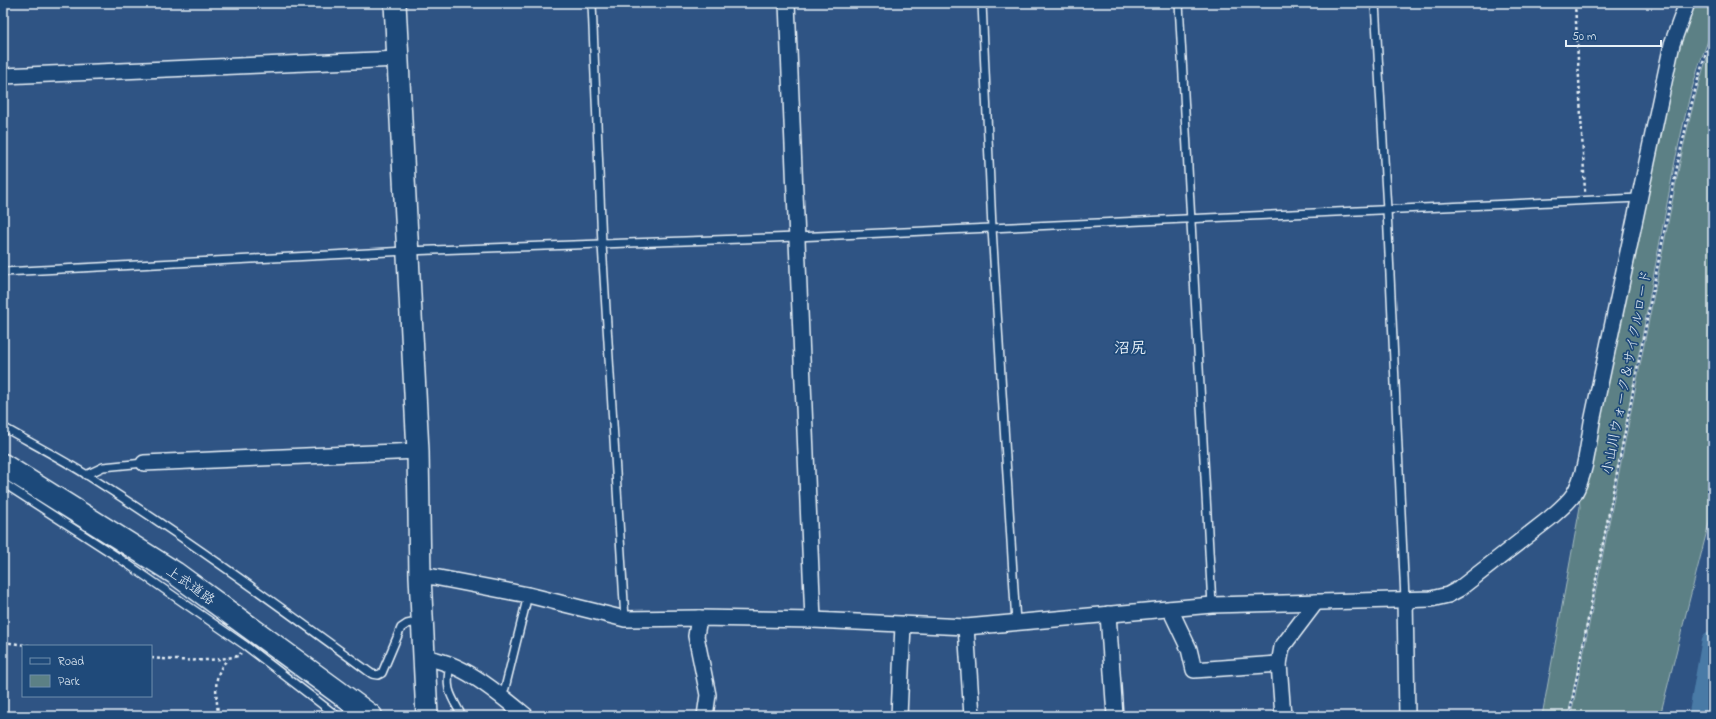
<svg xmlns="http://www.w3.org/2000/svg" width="1716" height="719" font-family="'Indie Flower','Klee One',sans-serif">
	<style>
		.green { fill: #5c8085; stroke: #a2b8be }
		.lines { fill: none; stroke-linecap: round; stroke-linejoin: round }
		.river { stroke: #497aa6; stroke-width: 23 }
		.lane-casing { stroke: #e8f1f8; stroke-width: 10 }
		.street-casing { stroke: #e8f1f8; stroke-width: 18 }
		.secondary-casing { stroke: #e8f1f8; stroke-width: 24 }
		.highway-casing { stroke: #e8f1f8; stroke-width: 25 }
		.path { stroke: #e8f1f8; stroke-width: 2.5; stroke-dasharray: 3 3; stroke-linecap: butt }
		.lane { stroke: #1f4a7a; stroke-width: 7 }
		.street { stroke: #1f4a7a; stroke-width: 15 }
		.secondary { stroke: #1f4a7a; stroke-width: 21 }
		.highway { stroke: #1f4a7a; stroke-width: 22 }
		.labels { text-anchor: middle; stroke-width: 3.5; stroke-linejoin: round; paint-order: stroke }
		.street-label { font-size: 14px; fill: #e8f1f8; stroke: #1f4a7a }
		.quarter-label { font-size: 16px; font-weight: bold; fill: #e8f1f8; stroke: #1f4a7a }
	</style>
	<rect width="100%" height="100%" fill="#2f5484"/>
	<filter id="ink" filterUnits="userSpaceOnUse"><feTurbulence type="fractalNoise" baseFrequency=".025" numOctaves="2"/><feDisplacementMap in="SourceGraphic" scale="8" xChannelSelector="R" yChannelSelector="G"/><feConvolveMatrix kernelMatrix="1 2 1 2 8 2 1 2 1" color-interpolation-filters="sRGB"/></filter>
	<g filter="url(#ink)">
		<g class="green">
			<polygon points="1693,3 1713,3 1713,27 1699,65 1689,99 1675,161 1602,550 1568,716 1542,716 1580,507 1579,495 1675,57"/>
			<path d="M1713 41V507L1660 716H1571L1680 162C1689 121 1698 80 1713 41Z"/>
		</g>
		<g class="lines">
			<polyline class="river" points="1700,716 1713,642"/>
			<g class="lane-casing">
				<g id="lane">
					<polyline points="592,3 602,244 625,619"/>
					<polyline points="982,3 992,228 1016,623"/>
					<polyline points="1179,3 1212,605"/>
					<polyline points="1375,3 1387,210 1405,599"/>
					<polyline points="3,272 407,251 796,237 1639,198"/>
					<path d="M3 427C31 443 60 458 87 475 185 537 279 606 372 674L378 675 382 673 401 628 407 624 421 621"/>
					<polyline points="86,475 103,467 144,463"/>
					<polyline points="3,483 119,558 246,646 337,716"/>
					<path d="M450 664C445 690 450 694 462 716"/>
					<polyline points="501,696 505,688 528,595"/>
				</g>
			</g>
			<g class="street-casing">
				<g id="street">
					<polyline points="787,3 813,620"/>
					<polyline points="3,76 399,59"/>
					<polyline points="144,463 418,451"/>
					<path d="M420 576 434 577 528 595 625 619 699 618 813 620 966 627 1212 605 1431 599 1448 595 1459 589 1550 518C1558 511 1568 503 1574 494 1586 473 1588 445 1592 422L1672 44 1687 3"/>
					<polyline points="1405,599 1407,716"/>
					<polyline points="1170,609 1189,649 1194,670 1279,664"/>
					<polyline points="1108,614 1115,716"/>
					<polyline points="699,618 696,636 708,695 705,716"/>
					<polyline points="966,627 972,716"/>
					<path d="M424 658C461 661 498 693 526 716"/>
					<polyline points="899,716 903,625"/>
					<polyline points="1283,716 1279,664 1282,647 1316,602"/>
				</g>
			</g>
			<g class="secondary-casing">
				<polyline id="secondary" points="395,3 418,451 420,576 427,716"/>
			</g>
			<g class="highway-casing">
				<polyline id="highway" points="3,465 175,573 371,716"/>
			</g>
			<g class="path">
				<polyline points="1575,3 1585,192"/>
				<polyline points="3,642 33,646"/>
				<path d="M151 658C180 661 209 662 238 656L241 653"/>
				<path d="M218 716C217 694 211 676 228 659"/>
				<path d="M1569 716 1678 162C1688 118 1697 76 1713 34"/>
			</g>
			<use href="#lane" class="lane"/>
			<use href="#street" class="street"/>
			<use href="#secondary" class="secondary"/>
			<use href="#highway" class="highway"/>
		</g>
	</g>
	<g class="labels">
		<g class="street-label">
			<text transform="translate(1626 372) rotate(-79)" y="5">小山川ウォーク＆サイクルロード</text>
			<text transform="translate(191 585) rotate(35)" y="5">上武道路</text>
		</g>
		<g class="quarter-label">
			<text x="1130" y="353">沼尻</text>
		</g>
	</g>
	<rect width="1716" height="719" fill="none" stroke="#1f4a7a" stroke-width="16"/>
	<rect x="8" y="8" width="1700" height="703" fill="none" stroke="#e8f1f8" stroke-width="1.5" filter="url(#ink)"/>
	<rect x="22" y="645" width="130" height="52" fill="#1f4a7a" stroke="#6f8dac"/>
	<rect x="30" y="658" width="20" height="6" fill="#1f4a7a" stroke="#6f8dac"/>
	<text x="58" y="665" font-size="12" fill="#e8f1f8">Road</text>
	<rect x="30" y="675" width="20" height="12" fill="#5c8085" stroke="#6f8dac"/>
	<text x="58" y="685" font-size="12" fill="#e8f1f8">Park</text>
	<path d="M1566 40v6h95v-6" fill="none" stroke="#e8f1f8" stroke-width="2"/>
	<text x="1572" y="40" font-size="12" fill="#e8f1f8" stroke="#1f4a7a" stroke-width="3" paint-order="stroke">50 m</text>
</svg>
